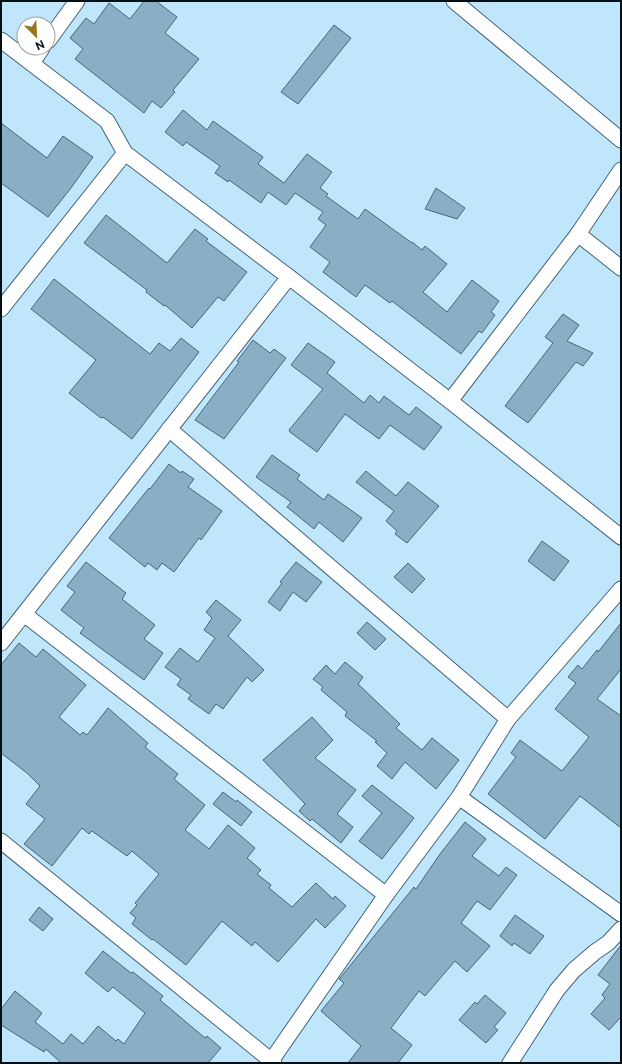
<svg xmlns="http://www.w3.org/2000/svg" width="622" height="1064" font-family="'Public Sans',sans-serif">
	<style>
		.building { fill: #8aaec3; stroke: #45677a }
		.lines { fill: none; stroke-linecap: round; stroke-linejoin: round }
		.minor-casing { stroke: #436477; stroke-width: 17 }
		.minor { stroke: #fff; stroke-width: 15 }
	</style>
	<rect width="100%" height="100%" fill="#c0e6fc"/>
	<g class="building">
		<polygon points="144,1 156,1 177,17 165,33 199,59 173,90 175,92 161,108 152,101 144,113 75,59 83,49 70,38 86,18 94,24 109,3 130,19"/>
		<polygon points="334,25 351,38 298,104 281,92"/>
		<polygon points="183,110 207,130 213,121 263,157 258,164 284,183 307,154 332,172 320,188 328,194 326,196 358,219 365,209 412,243 412,242 422,250 425,246 447,264 423,292 447,312 472,280 499,301 491,312 495,315 482,333 479,331 461,354 392,301 390,303 365,285 356,297 323,272 330,262 310,247 326,225 318,219 323,212 295,193 286,205 268,192 261,203 229,180 228,182 215,173 220,166 186,142 183,146 165,132"/>
		<polygon points="1,123 47,158 63,136 93,157 71,188 48,217 1,183"/>
		<polygon points="436,188 465,208 457,219 425,209"/>
		<polygon points="106,215 167,263 195,229 208,239 206,241 247,272 224,301 218,297 192,328 165,305 164,306 146,292 147,290 84,243"/>
		<polygon points="54,279 150,354 159,343 170,351 181,338 199,352 132,439 103,417 101,418 69,393 96,360 31,309"/>
		<polygon points="563,314 579,325 567,341 593,353 583,366 576,362 528,423 505,406 553,343 545,337"/>
		<polygon points="253,340 270,353 274,349 286,358 224,439 195,420 239,362 237,361"/>
		<polygon points="308,343 335,362 327,373 364,403 370,395 379,403 384,396 409,415 416,407 442,427 424,450 390,425 379,439 345,414 317,452 290,432 289,430 323,389 291,365"/>
		<polygon points="272,455 300,475 297,479 324,500 328,494 362,518 343,542 319,522 314,529 287,507 291,502 256,477"/>
		<polygon points="169,464 181,473 182,471 194,479 188,487 222,511 201,540 199,538 174,572 162,563 157,570 148,563 145,567 109,538 149,488 150,489"/>
		<polygon points="366,471 396,496 408,482 439,506 407,543 395,534 397,531 386,521 394,511 356,482"/>
		<polygon points="542,541 569,561 554,581 528,561"/>
		<polygon points="86,562 126,593 122,599 155,625 144,639 163,653 144,680 80,633 84,628 61,610 75,592 67,586"/>
		<polygon points="296,562 322,582 306,602 293,592 280,611 268,602 282,583 280,582"/>
		<polygon points="408,563 425,579 412,593 394,577"/>
		<polygon points="216,600 241,620 228,636 264,670 252,682 247,677 223,709 216,704 209,714 188,699 191,695 177,685 181,679 165,667 180,648 198,662 215,638 204,630 212,618 206,612"/>
		<polygon points="367,622 386,639 375,650 357,633"/>
		<polygon points="621,623 621,669 597,699 621,716 621,828 580,796 545,839 488,794 516,757 511,753 520,740 562,771 589,737 555,709 576,683 568,677 578,665 582,669 597,650 598,652"/>
		<polygon points="19,643 36,657 43,649 86,685 59,717 80,735 83,732 87,735 108,708 148,743 145,747 178,774 174,779 205,805 185,830 209,849 228,825 255,848 247,858 261,870 257,874 271,885 269,888 292,907 316,883 333,899 335,896 346,906 325,928 316,919 278,962 255,942 252,946 222,921 186,965 153,939 152,940 132,924 136,918 130,913 137,905 135,903 159,874 132,851 127,856 92,831 89,834 82,828 52,866 24,844 45,819 26,804 40,786 27,773 1,753 1,665"/>
		<polygon points="345,662 363,677 358,684 400,724 396,728 422,750 432,738 459,760 436,789 405,762 392,779 377,766 387,753 375,742 377,741 345,716 347,712 321,690 323,687 313,679 326,665 335,674"/>
		<polygon points="312,717 333,740 315,758 356,790 337,814 353,827 341,843 312,819 310,821 299,811 305,804 263,760"/>
		<polygon points="372,785 414,818 382,859 359,841 382,813 362,796"/>
		<polygon points="223,792 236,802 237,800 252,812 241,826 213,804"/>
		<polygon points="465,822 486,839 472,856 499,876 506,867 517,875 490,910 477,901 461,923 490,946 467,972 455,961 425,996 419,991 391,1028 412,1045 398,1063 348,1063 361,1046 321,1011 344,983 339,979 340,978 414,887 416,889 440,854"/>
		<polygon points="39,907 53,919 43,931 29,920"/>
		<polygon points="515,915 544,936 530,954 514,943 512,946 500,936"/>
		<polygon points="621,945 621,1017 609,1030 591,1014 605,998 602,995 610,984 598,975"/>
		<polygon points="103,951 131,973 133,972 163,996 160,1000 205,1038 207,1036 221,1048 208,1063 61,1063 46,1049 44,1052 1,1025 1,1009 15,991 42,1013 35,1022 63,1044 71,1034 83,1044 98,1026 116,1041 118,1039 124,1044 145,1013 113,987 108,992 85,973"/>
		<polygon points="485,995 506,1013 494,1027 498,1030 486,1043 459,1020 475,1002 477,1004"/>
	</g>
	<g class="lines">
		<g class="minor-casing">
			<g id="minor">
				<polyline points="454,1 621,140"/>
				<polyline points="1,40 107,121 125,153 289,277 450,401 621,537"/>
				<polyline points="48,41 77,1"/>
				<polyline points="32,63 42,48"/>
				<polyline points="578,234 621,268"/>
				<polyline points="1,309 125,153"/>
				<polyline points="450,401 578,234 621,170"/>
				<polyline points="169,429 508,719"/>
				<polyline points="24,614 386,895"/>
				<polyline points="1,643 289,277"/>
				<polyline points="459,797 621,914"/>
				<polyline points="1,841 274,1063"/>
				<polyline points="271,1061 386,895 459,797 508,719 621,589"/>
				<polyline points="510,1063 557,990 574,970 595,952 608,943 621,929"/>
			</g>
		</g>
		<use href="#minor" class="minor"/>
	</g>
	<rect width="622" height="1064" fill="none" stroke="#030f17" stroke-width="4"/>
	<g transform="translate(36 36) rotate(156)"><circle r="19" fill="#ffffff" stroke="#9a9fa2"/>
	<path d="M0-3L7 15L0 10L-7 15Z" fill="#9a7520"/>
	<text y="-6" font-size="11" font-weight="bold" text-anchor="middle" fill="#030f17">N</text>
	</g>
</svg>
